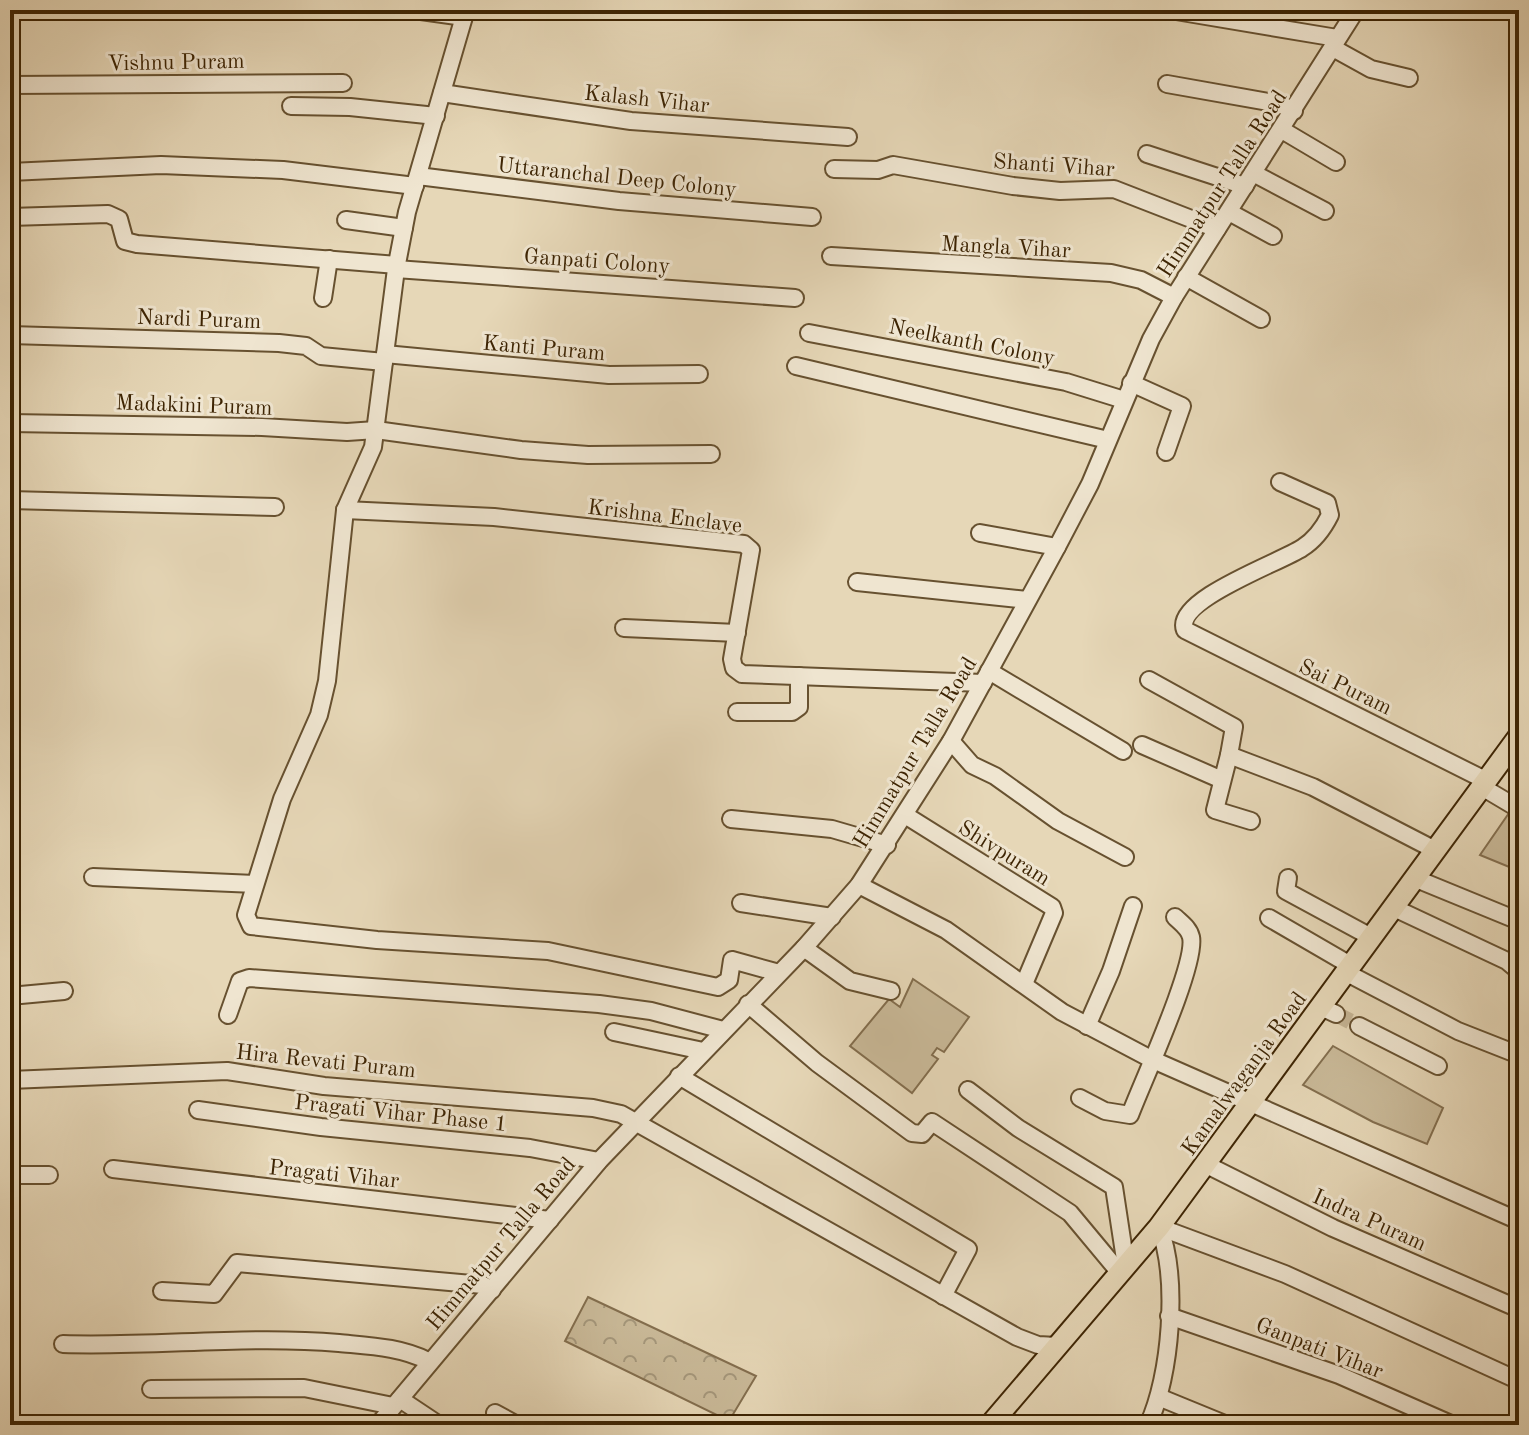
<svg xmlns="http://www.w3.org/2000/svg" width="1529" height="1435" font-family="'Old Standard TT',serif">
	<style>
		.grass { fill: #c9b998; stroke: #836e4e; stroke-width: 2 }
		.forest { fill: url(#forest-crowns); stroke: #836e4e; stroke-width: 2 }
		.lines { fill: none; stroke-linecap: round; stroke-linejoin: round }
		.minor-tunnel { stroke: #c4b393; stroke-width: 16; stroke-dasharray: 16 8; stroke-linecap: butt }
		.minor-casing { stroke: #675130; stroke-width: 20 }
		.major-casing { stroke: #3d2403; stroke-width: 24 }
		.minor { stroke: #efe5d0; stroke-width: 16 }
		.major { stroke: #e6d7b7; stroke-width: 20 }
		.labels { text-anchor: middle; stroke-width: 6; stroke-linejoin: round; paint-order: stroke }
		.street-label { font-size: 22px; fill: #3d2403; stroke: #efe5d0 }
	</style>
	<defs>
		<pattern id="forest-crowns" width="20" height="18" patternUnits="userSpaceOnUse" patternTransform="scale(2)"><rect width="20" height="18" fill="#c9b998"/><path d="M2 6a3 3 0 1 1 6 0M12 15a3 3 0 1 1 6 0" fill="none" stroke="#a4967a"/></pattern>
	</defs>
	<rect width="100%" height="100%" fill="#e6d7b7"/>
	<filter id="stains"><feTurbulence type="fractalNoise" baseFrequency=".0025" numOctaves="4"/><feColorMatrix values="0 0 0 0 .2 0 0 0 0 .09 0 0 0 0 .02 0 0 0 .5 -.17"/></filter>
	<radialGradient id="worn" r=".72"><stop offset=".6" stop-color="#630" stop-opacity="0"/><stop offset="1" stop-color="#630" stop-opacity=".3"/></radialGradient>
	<g class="grass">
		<polygon points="1509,813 1519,818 1519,871 1480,855"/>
		<polygon points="913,979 969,1017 944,1052 937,1048 932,1055 938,1059 912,1093 850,1046 889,999 900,1007"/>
		<polygon points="1333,1046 1443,1108 1427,1144 1373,1122 1303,1085"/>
	</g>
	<polygon class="forest" points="588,1297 756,1376 729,1421 565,1341"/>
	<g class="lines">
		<polyline class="minor-tunnel" points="1336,1014 1359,1026"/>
		<g class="minor-casing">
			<g id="minor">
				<polyline points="414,10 464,17"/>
				<polyline points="466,10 407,212 396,269 373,447 345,510 327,681 319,715 282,799 246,915 251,926 377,940 548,951 718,987 729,980 732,960 779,973"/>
				<polyline points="1170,10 1337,38"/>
				<polyline points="1512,10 1519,13"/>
				<polyline points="1333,48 1371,69 1409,78"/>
				<polyline points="1167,84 1280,104 1294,111"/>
				<polyline points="10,85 343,83"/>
				<polyline points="442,93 631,121 848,137"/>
				<polyline points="291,106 350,107 436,116"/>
				<polyline points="1282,130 1336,162"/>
				<polyline points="1147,154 1245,186"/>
				<polyline points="834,169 878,170 893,165 1013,186 1060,191 1114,189 1217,229"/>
				<polyline points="10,172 161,165 283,170 415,186"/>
				<polyline points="1253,173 1325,211"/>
				<polyline points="418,176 619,201 812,217"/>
				<polyline points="1229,212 1273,236"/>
				<polyline points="10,217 108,214 119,219 125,241 137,244 397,265"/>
				<polyline points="346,220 404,228"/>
				<polyline points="831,256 1111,273 1141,280 1174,297"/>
				<polyline points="396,269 795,298"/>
				<polyline points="1186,277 1261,319"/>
				<polyline points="323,298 329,259"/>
				<polyline points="809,333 1066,382 1124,400"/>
				<polyline points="10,335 279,343 306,346 321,356 384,362"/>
				<polyline points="385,354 609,375 699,374"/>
				<polyline points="796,366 1108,440"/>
				<polyline points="1131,383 1182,406 1166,452"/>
				<polyline points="10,423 262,427 347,432 376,430 521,450 588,455 711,454"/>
				<path d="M1280 482 1327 503 1330 515C1323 529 1315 540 1302 548 1279 563 1173 600 1185 630L1487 781"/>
				<polyline points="10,500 275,507"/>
				<polyline points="345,510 494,517 744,544 751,550 732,659 734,668 742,674 983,683"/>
				<polyline points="980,533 1057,547"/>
				<polyline points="857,582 1027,600"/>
				<polyline points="624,628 737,633"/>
				<polyline points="989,671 1123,751"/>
				<polyline points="1149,680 1234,727 1229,755 1313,787 1435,850"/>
				<polyline points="737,712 792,712 799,707 799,676"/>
				<polyline points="951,741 972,765 995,776 1058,821 1125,857"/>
				<polyline points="1142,745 1222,780"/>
				<polyline points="1229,755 1215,810 1251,821"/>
				<polyline points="1482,787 1519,809"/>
				<polyline points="905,815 1052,907 1054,913 1024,984"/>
				<polyline points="731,819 832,829 887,845"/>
				<polyline points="93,877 255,884"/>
				<polyline points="1288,878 1286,891 1371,937"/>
				<polyline points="1414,878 1519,921"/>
				<polyline points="859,885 946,930 1062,1012 1151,1059 1519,1221"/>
				<polyline points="741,903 832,917"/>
				<polyline points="1392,907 1507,961 1519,971"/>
				<polyline points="1269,918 1350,965"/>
				<polyline points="804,948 850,981 891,991"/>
				<polyline points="1345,972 1458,1031 1519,1055"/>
				<polyline points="10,996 64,991"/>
				<polyline points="748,1004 817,1063 912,1133 922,1134 932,1122 1070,1213 1120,1273"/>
				<polyline points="1321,1007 1336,1014"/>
				<polyline points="228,1015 240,981 249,978 599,1004 651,1011 723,1030"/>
				<polyline points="1087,1026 1111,971 1133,906"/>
				<polyline points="1359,1026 1438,1066"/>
				<polyline points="614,1032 703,1051"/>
				<polyline points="679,1076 968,1249 943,1296"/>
				<polyline points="10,1080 227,1071 324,1086 593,1108 621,1114 1017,1337 1038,1345 1057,1346"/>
				<polyline points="968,1090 1018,1128 1114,1187 1126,1266"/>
				<path d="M1080 1098 1105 1111 1130 1115C1142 1083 1197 964 1191 937 1189 928 1181 923 1175 917"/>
				<polyline points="198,1110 321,1127 530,1148 599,1161"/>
				<polyline points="1205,1164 1333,1228 1519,1309"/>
				<polyline points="113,1169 550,1220"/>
				<polyline points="10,1175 49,1175"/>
				<polyline points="1159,1227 1285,1274 1515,1379"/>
				<polyline points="162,1291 214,1294 237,1263 483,1285 492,1290"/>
				<polyline points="1169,1316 1339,1375 1453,1425"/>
				<path d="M63 1344C156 1347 247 1335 339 1343 370 1346 401 1347 428 1361"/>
				<polyline points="151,1389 304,1388 393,1406"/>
				<polyline points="1161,1398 1227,1425"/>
				<polyline points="400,1399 439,1425"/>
				<polyline points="495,1413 517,1425"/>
				<polyline points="378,1425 599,1161 804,948 859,885 951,741 1057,547 1090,484 1151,339 1174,297 1356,10"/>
				<path d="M1148 1425C1171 1376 1179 1278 1159 1227"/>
			</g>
		</g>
		<g class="major-casing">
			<polyline id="major" points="990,1425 1159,1227 1519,736"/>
		</g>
		<use href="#minor" class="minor"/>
		<use href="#major" class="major"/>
	</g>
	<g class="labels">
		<g class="street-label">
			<text transform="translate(176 61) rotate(-1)" y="8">Vishnu Puram</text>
			<text transform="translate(647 98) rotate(6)" y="8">Kalash Vihar</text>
			<text transform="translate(1054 164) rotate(4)" y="8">Shanti Vihar</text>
			<text transform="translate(617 176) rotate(6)" y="8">Uttaranchal Deep Colony</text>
			<text transform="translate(1221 183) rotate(-57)" y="8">Himmatpur Talla Road</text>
			<text transform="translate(1006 246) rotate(3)" y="8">Mangla Vihar</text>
			<text transform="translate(597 260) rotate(4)" y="8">Ganpati Colony</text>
			<text transform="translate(199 318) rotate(2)" y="8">Nardi Puram</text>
			<text transform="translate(972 341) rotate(11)" y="8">Neelkanth Colony</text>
			<text transform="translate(544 347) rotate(5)" y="8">Kanti Puram</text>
			<text transform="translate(194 404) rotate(2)" y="8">Madakini Puram</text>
			<text transform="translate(665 515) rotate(7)" y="8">Krishna Enclave</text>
			<text transform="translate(1346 686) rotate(26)" y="8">Sai Puram</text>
			<text transform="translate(914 752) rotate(-59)" y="8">Himmatpur Talla Road</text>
			<text transform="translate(1005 852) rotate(32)" y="8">Shivpuram</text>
			<text transform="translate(326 1060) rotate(6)" y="8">Hira Revati Puram</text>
			<text transform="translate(1243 1073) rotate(-54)" y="8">Kamalwaganja Road</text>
			<text transform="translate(401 1112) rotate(6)" y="8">Pragati Vihar Phase 1</text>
			<text transform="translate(334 1173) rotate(6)" y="8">Pragati Vihar</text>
			<text transform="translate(1370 1219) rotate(24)" y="8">Indra Puram</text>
			<text transform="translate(500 1243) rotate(-50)" y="8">Himmatpur Talla Road</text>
			<text transform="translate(1320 1347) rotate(21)" y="8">Ganpati Vihar</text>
		</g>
	</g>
	<rect width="1529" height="1435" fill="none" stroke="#e6d7b7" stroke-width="40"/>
	<rect x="12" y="12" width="1505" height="1411" fill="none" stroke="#3d2403" stroke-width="4"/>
	<rect x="20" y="20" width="1489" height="1395" fill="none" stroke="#3d2403" stroke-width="2"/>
	<rect width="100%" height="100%" filter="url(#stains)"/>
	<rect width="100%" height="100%" fill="url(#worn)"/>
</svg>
